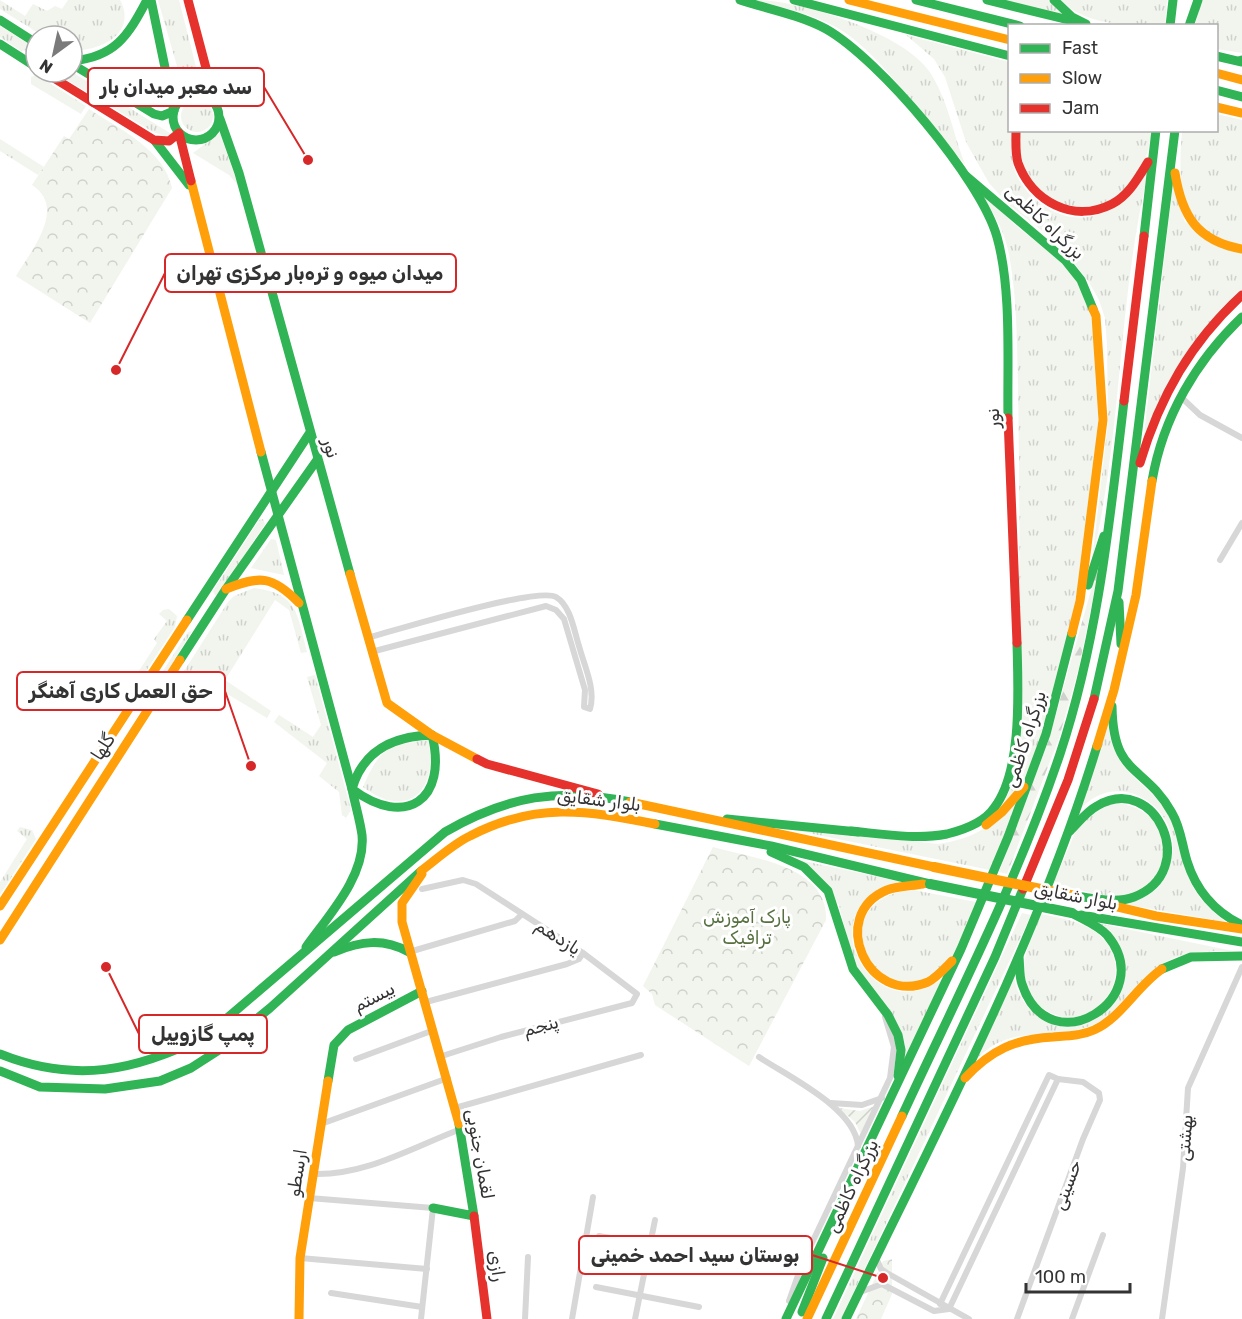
<svg xmlns="http://www.w3.org/2000/svg" width="1242" height="1319" font-family="Rubik,Cairo,sans-serif">
	<style>
		.grass { fill: url(#grass-tufts) }
		.forest { fill: url(#forest-firs) }
		.park { fill: url(#park-crowns) }
		.garden { fill: url(#garden-furrows) }
		.lines { fill: none; stroke-linecap: round; stroke-linejoin: round }
		.street { stroke: #d7d7d7; stroke-width: 6 }
		.fast { stroke: #30b455; stroke-width: 9 }
		.slow { stroke: #ff9f0a; stroke-width: 9 }
		.jam { stroke: #e5322d; stroke-width: 9 }
		.fast-bridge { stroke: #30b455; stroke-width: 10 }
		.slow-bridge { stroke: #ff9f0a; stroke-width: 10 }
		.labels { text-anchor: middle; stroke-width: 6; stroke-linejoin: round; paint-order: stroke }
		.street-label { font-size: 18px; fill: #333; stroke: #fff }
		.park-label { font-size: 18px; fill: #56703f; stroke: #fff }
		.leader { fill: none; stroke: #d62828; stroke-width: 2 }
		.callout-dot { fill: #d62828; stroke: #fff; stroke-width: 2 }
		.callout { fill: #fff; stroke: #d62828; stroke-width: 2 }
		.callout-label { font-size: 20px; text-anchor: middle; font-weight: bold; fill: #333 }
	</style>
	<defs>
		<pattern id="grass-tufts" width="24" height="20" patternUnits="userSpaceOnUse" patternTransform="scale(1.5)"><rect width="24" height="20" fill="#f1f5ed"/><path d="M3 7l-1-3M5 7V3M7 7l1-3M15 17l-1-3M17 17v-4M19 17l1-3" fill="none" stroke="#cfd2cc"/></pattern>
		<pattern id="forest-firs" width="22" height="20" patternUnits="userSpaceOnUse" patternTransform="scale(1.5)"><rect width="22" height="20" fill="#f1f5ed"/><path d="M5 1l3.5 6h-7zM16 11l3.5 6h-7z" fill="#cfd2cc"/></pattern>
		<pattern id="park-crowns" width="20" height="18" patternUnits="userSpaceOnUse" patternTransform="scale(1.5)"><rect width="20" height="18" fill="#f1f5ed"/><path d="M2 6a3 3 0 1 1 6 0M12 15a3 3 0 1 1 6 0" fill="none" stroke="#cfd2cc"/></pattern>
		<pattern id="garden-furrows" width="10" height="10" patternUnits="userSpaceOnUse" patternTransform="scale(1.5)"><rect width="10" height="10" fill="#f1f5ed"/><path d="M-1 1l2-2M0 10L10 0M9 11l2-2" fill="none" stroke="#cfd2cc"/></pattern>
	</defs>
	<rect width="100%" height="100%" fill="#fff"/>
	<g class="grass">
		<path d="M0 0 25 16 33 4 47 11 55 6 62 9 68 0H120C138 33 100 52 72 50V36H43L0 9Z"/>
		<polygon points="158,0 179,0 197,71 198,80 177,92 177,66"/>
		<path d="M756 0C800 0 903 33 929 71 948 99 953 134 965 164 928 125 892 69 851 37 825 16 786 9 756 0Z"/>
		<polygon points="994,0 1048,0 1062,14"/>
		<path d="M1060 0H1167L1165 25C1128 25 1088 27 1060 0Z"/>
		<polygon points="1201,0 1242,0 1242,53 1217,49 1216,26 1195,26"/>
		<polygon points="0,26 27,43 27,50 21,51 0,37"/>
		<path d="M906 35 1009 62 1010 130 1013 131C1012 145 1010 162 1017 176 1031 204 1065 225 1097 215 1108 211 1139 179 1149 170 1117 298 1123 432 1092 560L1108 423 1107 344 1105 318 1099 300 1089 282 1059 244 1008 204 989 183 966 142 945 77 934 59Z"/>
		<polygon points="54,72 72,72 173,135 165,136 153,132"/>
		<polygon points="37,75 86,106 81,114 31,84 31,77"/>
		<circle cx="197" cy="116" r="16"/>
		<path d="M1217 114 1242 120V244C1234 244 1227 240 1219 238 1176 223 1179 168 1182 131L1216 130Z"/>
		<path d="M1019 131H1152C1149 149 1141 182 1125 193 1097 213 1053 212 1032 184 1020 169 1019 148 1019 131Z"/>
		<polygon points="220,133 238,185 229,175 193,153"/>
		<polygon points="0,139 44,167 38,175 0,151"/>
		<polygon points="1173,184 1185,222 1242,253 1242,291 1221,308 1143,443"/>
		<path d="M976 186C988 197 999 209 1011 221 1038 246 1071 262 1086 298 1095 321 1094 346 1095 370 1096 390 1099 412 1098 433 1092 526 1074 621 1049 710 1042 735 1036 765 1021 787 995 829 951 842 904 838 937 837 978 838 1000 809 1032 766 1019 642 1019 590 1020 521 1019 454 1018 385 1017 342 1017 297 1009 254 1004 228 990 207 976 186Z"/>
		<polygon points="263,519 265,524 218,595 215,595 213,591 259,520"/>
		<polygon points="271,539 276,540 284,575 251,568"/>
		<path d="M254 588C298 593 297 614 307 652L301 653 289 610 275 600 225 680 271 711 267 718 219 689 211 701C195 691 184 687 167 698L228 602 234 596Z"/>
		<polygon points="169,609 177,616 175,627 131,694 122,699 112,691 111,686 120,672 133,680 157,643 154,639 167,621 159,614 163,610"/>
		<polygon points="192,631 147,705 144,705 143,702 188,632"/>
		<polygon points="315,675 351,810 346,818 342,815 339,792 319,776 327,763 274,722 279,715 313,737 321,725 307,677"/>
		<path d="M1108 724C1113 777 1150 780 1170 818 1180 836 1181 858 1188 876 1195 896 1210 910 1226 922L1118 903C1129 900 1144 899 1153 892 1159 887 1163 880 1166 873 1196 818 1121 760 1079 811Z"/>
		<path d="M428 740C439 790 408 821 363 787 380 748 386 746 428 740Z"/>
		<path d="M1024 790 990 870 769 825 938 844C981 838 998 821 1024 790Z"/>
		<path d="M1112 802C1188 810 1174 896 1117 896 1097 896 1074 888 1054 883L1079 823Z"/>
		<polygon points="20,827 32,830 36,839 0,895 0,882 27,839 17,831"/>
		<path d="M794 859 907 883C898 885 884 886 876 891 816 929 880 1028 943 978L904 1061 905 1044 854 966 839 905Z"/>
		<path d="M913 890 976 902C967 923 959 957 940 971 937 974 931 975 927 977 922 979 915 983 910 984 858 987 833 896 913 890Z"/>
		<polygon points="1022,913 1031,915 841,1319 833,1319"/>
		<path d="M1041 914C1061 918 1082 921 1098 934 1144 972 1091 1046 1040 1006 1009 981 1029 944 1041 914Z"/>
		<path d="M1097 923 1233 951C1178 950 1163 956 1126 997 1114 1010 1104 1022 1087 1027 1043 1042 1008 1022 973 1063L1014 976C1018 1004 1035 1018 1062 1027L1113 1005C1134 971 1125 948 1097 923Z"/>
	</g>
	<polygon class="forest" points="1103,548 1079,667 1059,738 1007,874 999,872 1048,742"/>
	<g class="park">
		<path d="M89 109C119 129 164 149 172 188L90 323 16 276C30 252 68 208 32 185L64 136 69 139Z"/>
		<path d="M713 847C752 858 829 866 826 920L749 1066 655 1005 652 994 643 986Z"/>
		<polygon points="892,1259 892,1294 881,1319 856,1319 883,1261"/>
	</g>
	<polygon class="garden" points="875,1106 861,1134 855,1122 839,1108 860,1111"/>
	<g class="lines">
		<g class="street">
			<polyline points="1181,397 1200,415 1242,438"/>
			<polyline points="1220,560 1242,523"/>
			<path d="M367 638C396 630 538 586 556 597 571 606 574 631 579 646 584 665 596 689 590 709L584 707 585 690 564 619 556 610 546 606 371 652"/>
			<polyline points="422,889 463,880 476,884 583,953 637,994 632,1003 501,1037 442,1056"/>
			<polyline points="409,952 515,921 522,914"/>
			<polyline points="426,1002 567,964 579,959 583,953"/>
			<path d="M759 1057C789 1077 855 1108 858 1146"/>
			<polyline points="356,1059 434,1030"/>
			<polyline points="831,1103 862,1105 882,1098"/>
			<polyline points="455,1108 641,1055"/>
			<polyline points="321,1124 448,1078"/>
			<path d="M313 1174C365 1176 413 1147 461 1129"/>
			<polyline points="309,1198 433,1208 421,1319"/>
			<polyline points="599,1236 719,1258"/>
			<polyline points="300,1258 427,1269"/>
			<polyline points="876,1258 881,1269 887,1273 969,1319"/>
			<polyline points="596,1287 699,1307"/>
			<polyline points="863,1291 882,1284 934,1311 949,1309"/>
			<polyline points="331,1293 422,1307"/>
			<polyline points="789,1301 802,1264 890,1078 894,1047 885,1017"/>
			<polyline points="940,1304 1049,1075 1058,1079 949,1309"/>
			<polyline points="525,1319 528,1257"/>
			<polyline points="572,1319 593,1197"/>
			<polyline points="635,1319 655,1220"/>
			<polyline points="1017,1319 1083,1139 1100,1100 1099,1093 1083,1082 1058,1079"/>
			<polyline points="1072,1319 1103,1235"/>
			<polyline points="1162,1319 1183,1168 1188,1088 1242,967"/>
		</g>
		<g class="fast">
			<path d="M740 0C768 9 800 15 826 29 879 59 981 179 997 237 1012 290 1007 363 1008 418"/>
			<polyline points="794,0 1010,56"/>
			<polyline points="916,0 1020,26"/>
			<polyline points="987,0 1077,22"/>
			<polyline points="1054,0 1072,17 1086,24"/>
			<polyline points="0,20 36,43"/>
			<polyline points="1170,26 1173,0"/>
			<polyline points="1189,26 1198,0"/>
			<polyline points="0,44 36,67"/>
			<polyline points="1216,56 1242,62"/>
			<path d="M72 61C115 57 128 36 147 0"/>
			<polyline points="1239,61 1242,60"/>
			<polyline points="72,64 154,114 162,116 174,111 151,0"/>
			<polyline points="1216,90 1242,97"/>
			<circle cx="196" cy="117" r="23"/>
			<polyline points="220,119 239,173 350,574"/>
			<polyline points="155,141 189,185"/>
			<polyline points="966,176 1065,260 1081,280 1093,309"/>
			<polyline points="1144,236 1156,130"/>
			<path d="M261 452 352 789C355 804 360 820 362 835 366 876 328 916 306 947"/>
			<path d="M1152 481C1163 417 1196 361 1242 317"/>
			<polyline points="1088,585 1104,536"/>
			<polyline points="1119,602 1121,644"/>
			<polyline points="187,620 309,434"/>
			<polyline points="180,660 226,589 317,460"/>
			<polyline points="1094,699 1118,591 1175,130"/>
			<path d="M1112 706C1113 778 1144 763 1172 813 1181 828 1182 845 1187 861 1196 890 1215 912 1242 925"/>
			<path d="M432 735C448 800 406 829 352 789 363 750 394 736 432 735Z"/>
			<polyline points="727,819 858,832"/>
			<polyline points="655,824 771,846 930,884"/>
			<path d="M851 831C882 834 916 840 947 834 963 830 984 823 994 808 1023 771 1018 688 1017 643"/>
			<path d="M1070 831C1078 823 1087 811 1097 806 1156 771 1201 871 1134 897 1116 904 1093 898 1075 896"/>
			<polyline points="771,852 804,867 828,891 853,969 888,1015 898,1035 901,1050 898,1076"/>
			<polyline points="1081,915 1242,942"/>
			<path d="M334 952C361 941 383 938 409 952"/>
			<path d="M1019 957C1020 966 1019 976 1022 984 1049 1067 1160 998 1107 935 1098 925 1084 920 1072 913"/>
			<polyline points="1162,969 1191,957 1242,956"/>
			<path d="M0 1054C75 1084 136 1071 206 1036L445 832C507 796 560 787 630 802"/>
			<polyline points="0,1071 40,1087 105,1089 160,1081 191,1068 219,1050 270,1008 421,871"/>
			<polyline points="328,1081 334,1045 348,1030 422,991"/>
			<path d="M902 1116C957 997 1018 879 1060 754 1098 640 1110 519 1124 401"/>
			<polyline points="433,1208 474,1216 459,1124"/>
			<polyline points="802,1312 823,1258"/>
			<polyline points="786,1319 961,949 1008,837 1046,734 1072,633"/>
			<polyline points="826,1319 995,957 1023,889"/>
			<path d="M846 1319C936 1132 1036 946 1097 746"/>
		</g>
		<g class="slow">
			<polyline points="849,0 1010,40"/>
			<polyline points="1216,73 1242,80"/>
			<polyline points="1216,107 1242,113"/>
			<path d="M1175 173C1182 216 1197 241 1242 249"/>
			<polyline points="191,181 261,452"/>
			<polyline points="350,574 387,703 432,735 477,759"/>
			<path d="M226 589C260 575 273 576 299 603"/>
			<polyline points="1072,633 1080,601 1103,420 1096,316 1093,309"/>
			<polyline points="1097,746 1114,690 1136,595 1152,481"/>
			<polyline points="630,802 934,867"/>
			<polyline points="986,825 1002,812 1024,787"/>
			<path d="M421 871C437 859 453 844 470 836 535 802 586 810 655 824"/>
			<polyline points="422,874 402,903 402,922 459,1124"/>
			<path d="M923 884C911 886 898 886 887 890 827 915 868 1007 928 982 936 978 945 968 952 961"/>
			<polyline points="1101,903 1156,916 1242,929"/>
			<polyline points="0,906 187,620"/>
			<polyline points="0,940 180,660"/>
			<path d="M965 1078C991 1050 1015 1039 1053 1037 1066 1036 1081 1036 1094 1030 1121 1018 1137 986 1162 969"/>
			<polyline points="299,1319 300,1258 328,1081"/>
			<polyline points="807,1319 902,1116"/>
		</g>
		<g class="jam">
			<polyline points="188,0 215,102"/>
			<polyline points="44,72 154,140 169,141 179,133 191,181"/>
			<path d="M1016 130C1016 140 1015 153 1018 163 1032 201 1073 224 1112 204 1129 195 1138 178 1148 162"/>
			<polyline points="1124,401 1144,236"/>
			<polyline points="1008,418 1017,643"/>
			<path d="M1140 463C1160 396 1191 342 1242 295"/>
			<polyline points="477,759 487,764 598,794"/>
			<polyline points="1023,889 1068,780 1094,699"/>
			<polyline points="474,1216 487,1319"/>
		</g>
		<polyline class="fast-bridge" points="930,884 1072,913"/>
		<polyline class="slow-bridge" points="934,867 1075,896"/>
	</g>
	<g class="labels">
		<g class="street-label">
			<text transform="translate(1045 222) rotate(43)" y="6">بزرگراه کاظمی</text>
			<text transform="translate(993 418) rotate(-91)" y="6">نور</text>
			<text transform="translate(331 448) rotate(74)" y="6">نور</text>
			<text transform="translate(1025 739) rotate(-72)" y="6">بزرگراه کاظمی</text>
			<text transform="translate(103 747) rotate(-57)" y="6">گلها</text>
			<text transform="translate(599 800) rotate(7)" y="6">بلوار شقایق</text>
			<text transform="translate(1076 896) rotate(11)" y="6">بلوار شقایق</text>
			<text transform="translate(558 937) rotate(33)" y="6">یازدهم</text>
			<text transform="translate(374 997) rotate(-27)" y="6">بیستم</text>
			<text transform="translate(541 1026) rotate(-15)" y="6">پنجم</text>
			<text transform="translate(1185 1138) rotate(-86)" y="6">بهشتی</text>
			<text transform="translate(480 1154) rotate(80)" y="6">لقمان جنوبی</text>
			<text transform="translate(297 1173) rotate(-81)" y="6">ارسطو</text>
			<text transform="translate(1067 1185) rotate(-70)" y="6">حسینی</text>
			<text transform="translate(852 1186) rotate(-65)" y="6">بزرگراه کاظمی</text>
			<text transform="translate(497 1266) rotate(82)" y="6">رازی</text>
		</g>
		<g class="park-label">
			<text x="747" y="923">پارک آموزش<tspan x="747" dy="21">ترافیک</tspan></text>
		</g>
	</g>
	<path class="leader" d="M308 160L264 87M116 370L165 273M251 766L225 691M106 967L139 1034M883 1278L812 1255"/>
	<g class="callout-dot">
		<circle cx="308" cy="160" r="6"/>
		<circle cx="116" cy="370" r="6"/>
		<circle cx="251" cy="766" r="6"/>
		<circle cx="106" cy="967" r="6"/>
		<circle cx="883" cy="1278" r="6"/>
	</g>
	<g class="callout">
		<rect x="88" y="68" width="176" height="38" rx="6"/>
		<rect x="165" y="254" width="291" height="38" rx="6"/>
		<rect x="17" y="672" width="208" height="38" rx="6"/>
		<rect x="139" y="1015" width="128" height="38" rx="6"/>
		<rect x="579" y="1236" width="233" height="38" rx="6"/>
	</g>
	<g class="callout-label">
		<text x="176" y="94">سد معبر میدان بار</text>
		<text x="310" y="280">میدان میوه و تره‌بار مرکزی تهران</text>
		<text x="121" y="698">حق العمل کاری آهنگر</text>
		<text x="203" y="1041">پمپ گازوییل</text>
		<text x="695" y="1262">بوستان سید احمد خمینی</text>
	</g>
	<rect x="1008" y="24" width="210" height="108" fill="#ffffff" stroke="#adadad" stroke-width="1.5"/>
	<rect x="1020" y="44" width="30" height="9" fill="#30b455" stroke="#adadad" stroke-width="1.5"/>
	<text x="1062" y="54" font-size="18" fill="#333333">Fast</text>
	<rect x="1020" y="74" width="30" height="9" fill="#ff9f0a" stroke="#adadad" stroke-width="1.5"/>
	<text x="1062" y="84" font-size="18" fill="#333333">Slow</text>
	<rect x="1020" y="104" width="30" height="9" fill="#e5322d" stroke="#adadad" stroke-width="1.5"/>
	<text x="1062" y="114" font-size="18" fill="#333333">Jam</text>
	<g transform="translate(54 54) rotate(213)"><circle r="28" fill="#ffffff" stroke="#adadad" stroke-width="1.5"/>
	<path d="M0-4.5L10 22L0 15L-10 22Z" fill="#7a7a7a"/>
	<text y="-9" font-size="16" font-weight="bold" text-anchor="middle" fill="#333333">N</text>
	</g>
	<path d="M1026 1283v9h104v-9" fill="none" stroke="#333333" stroke-width="3"/>
	<text x="1035" y="1283" font-size="18" fill="#333333" stroke="#ffffff" stroke-width="4.5" paint-order="stroke">100 m</text>
</svg>
